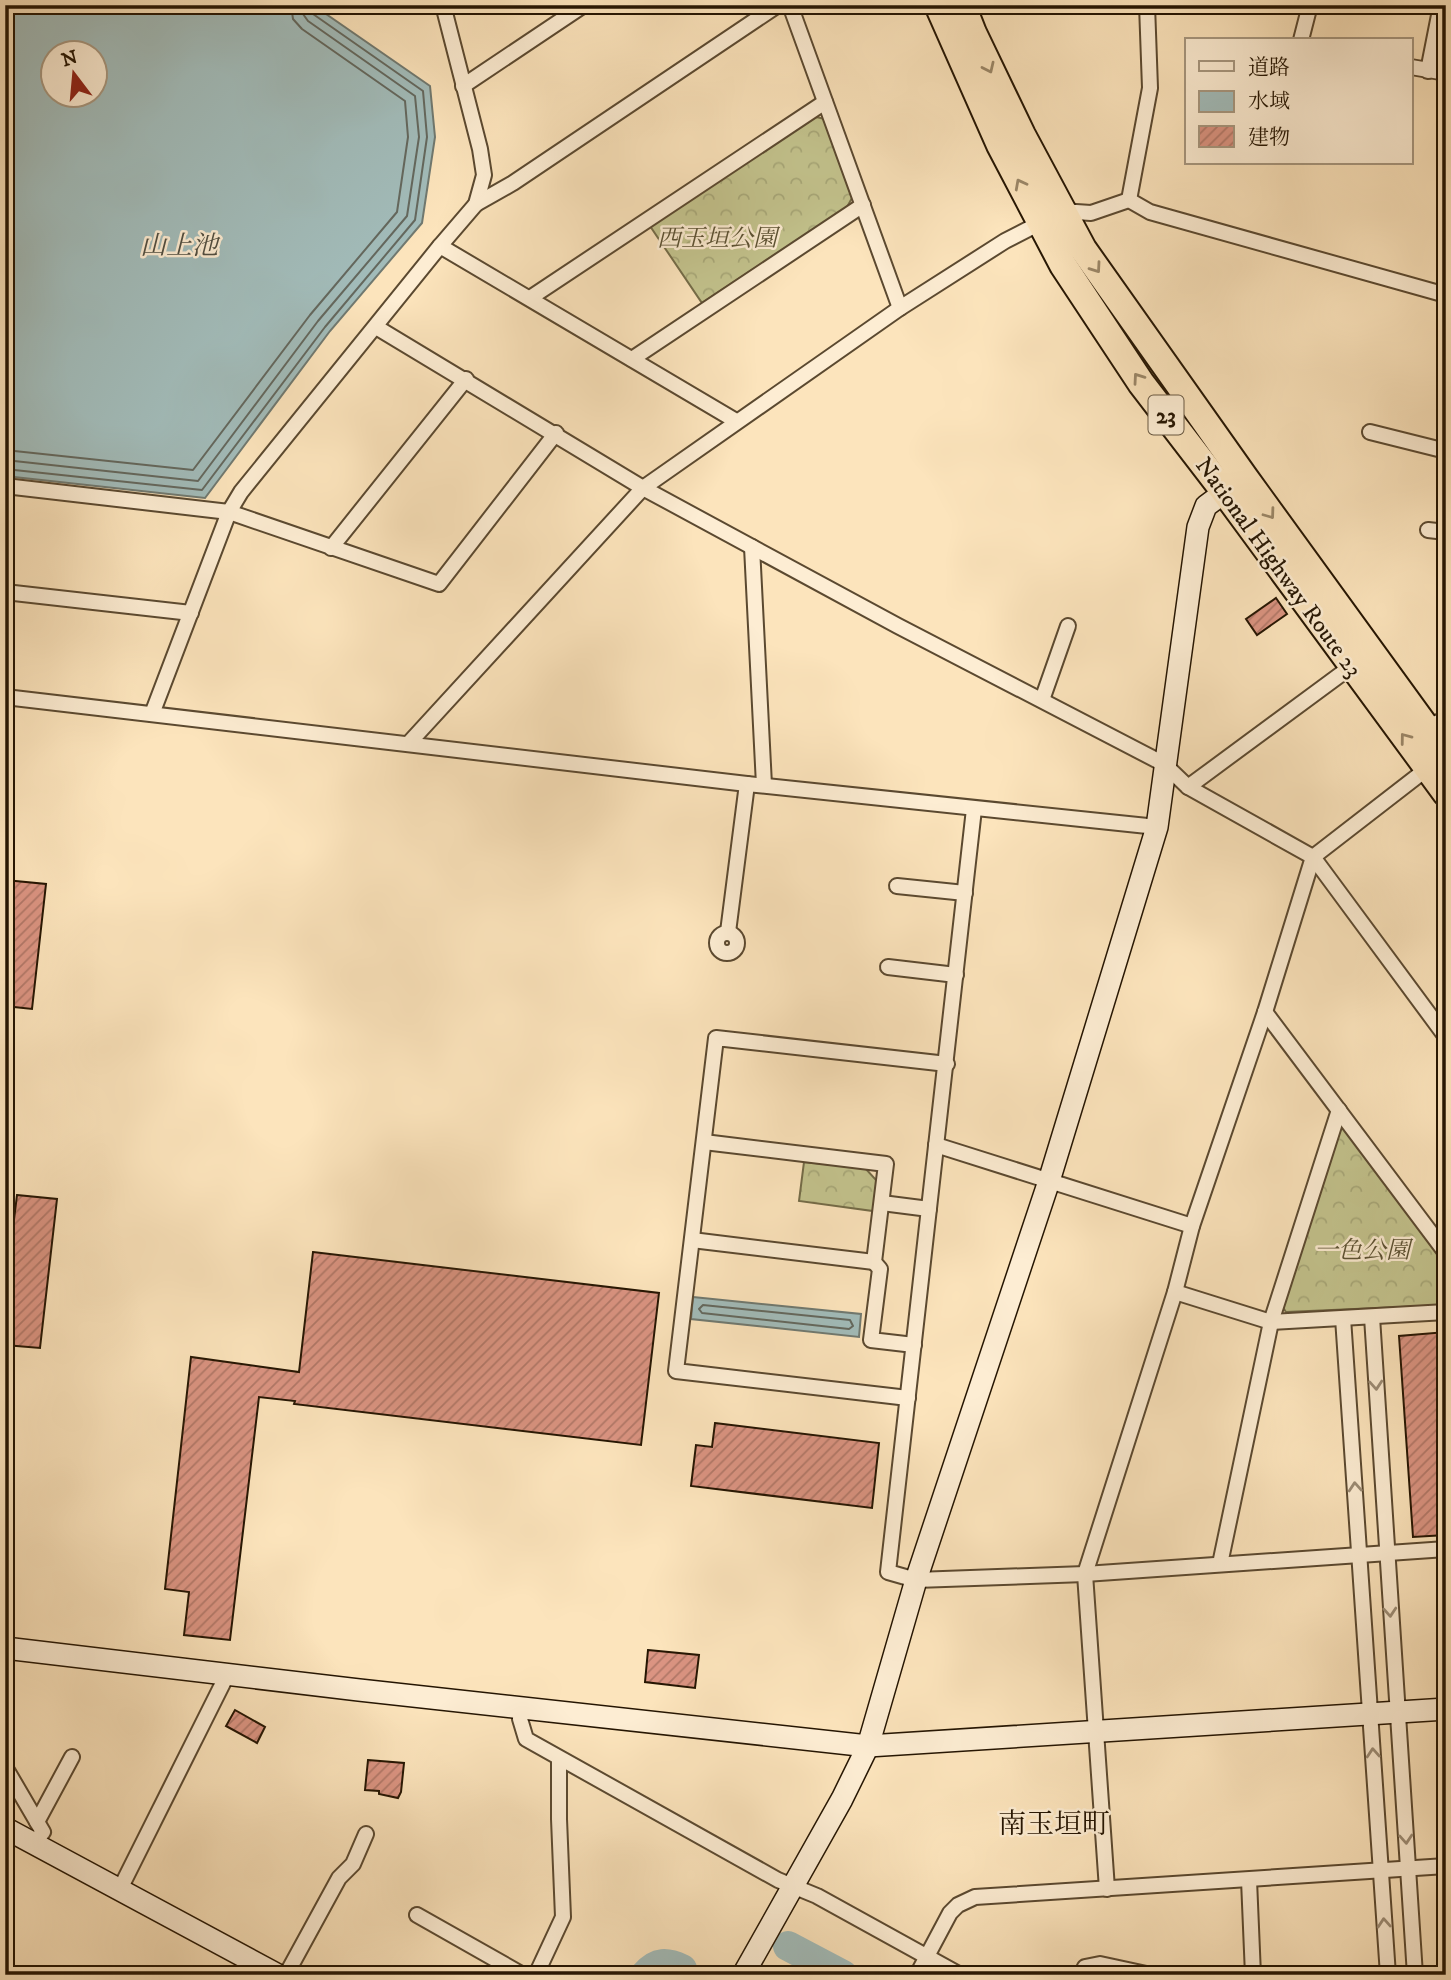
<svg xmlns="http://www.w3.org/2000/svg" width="1451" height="1980" font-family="'IM FELL DW Pica','Noto Serif JP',serif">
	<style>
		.forest { fill: url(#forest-crowns); stroke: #746c48; stroke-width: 2 }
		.water { fill: #a2bcba; stroke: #707970; stroke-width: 2; fill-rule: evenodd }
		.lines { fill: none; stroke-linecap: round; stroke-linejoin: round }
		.shore { stroke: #64685e; stroke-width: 2 }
		.river { stroke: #a2bcba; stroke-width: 30 }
		.building { fill: url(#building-hatch); stroke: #251502; stroke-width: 2 }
		.street-casing { stroke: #5b4930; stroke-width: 18 }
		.secondary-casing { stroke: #251502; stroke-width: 24 }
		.highway-casing { stroke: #251502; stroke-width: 30 }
		.street { stroke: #fdedd3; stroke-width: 14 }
		.secondary { stroke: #fdedd3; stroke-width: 21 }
		.highway { stroke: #fce4bc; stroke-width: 26 }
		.oneway { stroke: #9b8768 }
		.oneway2 { stroke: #9c8c75 }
		.labels { text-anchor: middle; stroke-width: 5; stroke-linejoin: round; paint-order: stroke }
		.shield { fill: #fdedd3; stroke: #665641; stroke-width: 2 }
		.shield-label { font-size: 23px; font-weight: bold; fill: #251502 }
		.park-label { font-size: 24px; font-style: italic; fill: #5c5233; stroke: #fdedd3 }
		.street-label { font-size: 24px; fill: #251502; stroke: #fdedd3 }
		.water-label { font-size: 26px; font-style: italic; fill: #514f42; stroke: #fdedd3 }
		.quarter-label { font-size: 28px; fill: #251502; stroke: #fdedd3 }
	</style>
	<defs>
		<pattern id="forest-crowns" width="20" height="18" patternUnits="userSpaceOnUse" patternTransform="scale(1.75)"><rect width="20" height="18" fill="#c3c38d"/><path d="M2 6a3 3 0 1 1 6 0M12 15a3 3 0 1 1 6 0" fill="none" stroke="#a7a778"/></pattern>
		<pattern id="building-hatch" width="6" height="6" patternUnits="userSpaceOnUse" patternTransform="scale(1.75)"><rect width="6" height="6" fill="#db9482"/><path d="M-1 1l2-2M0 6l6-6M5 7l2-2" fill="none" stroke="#b17868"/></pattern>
	</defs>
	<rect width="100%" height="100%" fill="#fce4bc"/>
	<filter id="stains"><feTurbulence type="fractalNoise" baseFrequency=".00286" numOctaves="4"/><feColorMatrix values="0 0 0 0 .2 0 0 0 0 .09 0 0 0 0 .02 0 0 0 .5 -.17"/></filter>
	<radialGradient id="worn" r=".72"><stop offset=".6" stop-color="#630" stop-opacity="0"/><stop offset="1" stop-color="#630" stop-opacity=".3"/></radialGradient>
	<g class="forest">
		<polygon points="816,117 825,119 852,198 847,207 702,303 650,226"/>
		<polygon points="1347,1128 1446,1263 1446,1305 1286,1312 1282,1306 1338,1130"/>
		<polygon points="804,1162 865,1168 877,1181 873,1211 799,1201"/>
	</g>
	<g class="water">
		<path d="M5 5H313L430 86 435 137 422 223 330 331 205 498 5 476ZM52 52H94V94H52Z"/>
		<polygon points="693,1297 861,1314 859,1337 691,1319"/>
	</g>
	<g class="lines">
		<g class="shore">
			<polyline points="5,450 193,470 310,315 397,212 408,137 405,101 302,29 293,19 291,5"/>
			<polyline points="5,460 198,481 318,321 407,216 419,137 415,96 308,21 303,14 301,5"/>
			<polyline points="5,469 202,490 325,327 415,220 427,137 423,91 313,14 310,5"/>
			<polygon points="703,1305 850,1320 853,1326 849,1329 702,1313 699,1309"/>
		</g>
		<g class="river">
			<polyline points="788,1946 843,1975"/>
			<path d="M645 1975C657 1961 667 1962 682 1969"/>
		</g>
	</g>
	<g class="building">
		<polygon points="1276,598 1287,614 1257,635 1246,619"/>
		<polygon points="5,880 46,884 32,1009 5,1006"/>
		<polygon points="17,1195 57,1199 40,1348 5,1345 5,1293"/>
		<polygon points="313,1252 659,1293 641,1445 294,1404 295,1401 259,1397 230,1640 184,1635 189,1592 165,1589 191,1357 299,1372"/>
		<polygon points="1446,1332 1446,1535 1413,1537 1399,1336"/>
		<polygon points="715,1423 879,1443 872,1508 691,1486 696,1445 712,1447"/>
		<polygon points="648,1650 699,1655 695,1688 645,1682"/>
		<polygon points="235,1710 265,1727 257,1743 226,1726"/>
		<polygon points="368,1760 404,1763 401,1792 398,1798 379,1794 379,1791 365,1790"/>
	</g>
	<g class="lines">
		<g class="street-casing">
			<g id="street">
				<polyline points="790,5 900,308"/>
				<polyline points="1301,40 1310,5"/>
				<polyline points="1411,67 1446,73"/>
				<polyline points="1428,71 1441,5"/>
				<polyline points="463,86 584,5"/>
				<polyline points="1129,200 1150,88 1147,5"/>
				<polyline points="476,204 513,183 778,5"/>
				<polyline points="1061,211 1091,213 1129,200 1150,212 1446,295"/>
				<polyline points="440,246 476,204 484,175 480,149 443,5"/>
				<polyline points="530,298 825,102"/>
				<polyline points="376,327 643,488 898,626 1164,764 1188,787 1313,857 1446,1037"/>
				<polyline points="632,359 863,205"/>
				<polyline points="1370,432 1446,451"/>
				<polyline points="5,486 229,512 439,584 556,433"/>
				<polyline points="1428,530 1446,532"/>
				<polyline points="752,547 764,785"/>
				<polyline points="331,548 466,379"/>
				<polyline points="5,592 191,613"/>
				<polyline points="5,697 747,784 1157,827"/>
				<polyline points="1042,700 1068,626"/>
				<polyline points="152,714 229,512 241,492 440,246 736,421"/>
				<polyline points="1426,729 1446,718"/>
				<polyline points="409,743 643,488 900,308 1005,241 1044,221"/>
				<polyline points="1188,787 1352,666"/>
				<polyline points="974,809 888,1572 916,1580 1085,1574 1446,1549"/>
				<polyline points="897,886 965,893"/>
				<polyline points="728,932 747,784"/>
				<circle cx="727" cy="943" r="10"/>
				<polyline points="888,967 956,975"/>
				<polyline points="1265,1012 1446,1253"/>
				<polyline points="704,1142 886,1164 874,1262 880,1269 871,1340 914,1345"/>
				<polyline points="936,1145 1192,1226"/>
				<polyline points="882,1203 929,1209"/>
				<polyline points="692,1240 874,1262"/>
				<polyline points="1175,1292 1271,1322 1446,1312"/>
				<polyline points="1372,1317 1415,1975"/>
				<polyline points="1343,1318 1388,1975"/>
				<polyline points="908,1398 676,1371 716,1038 947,1064"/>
				<polyline points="1220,1564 1271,1322 1339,1110"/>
				<polyline points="521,1708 520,1719 526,1739 778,1880 817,1896 960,1975"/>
				<polyline points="5,1767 43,1832 33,1844"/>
				<polyline points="37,1822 72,1757"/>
				<polyline points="1249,1880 1253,1975"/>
				<polyline points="120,1889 227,1675"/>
				<polyline points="1107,1889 1085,1574 1175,1292 1192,1226 1265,1012 1313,857 1428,768"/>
				<polyline points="417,1915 523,1975"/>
				<polyline points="286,1975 339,1878 353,1864 366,1834"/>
				<polyline points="536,1975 563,1917 559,1819 559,1759"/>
				<polyline points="917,1975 950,1913 958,1905 975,1897 1446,1866"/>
				<polyline points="1081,1975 1085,1967 1100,1964 1151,1975"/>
			</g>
		</g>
		<g class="secondary-casing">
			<g id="secondary">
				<polyline points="5,1648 359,1690 868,1746 1446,1709"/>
				<polyline points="5,1828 278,1975"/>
				<polyline points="743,1975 842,1799 868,1746 916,1580 1049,1181 1157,827 1198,527 1206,506 1237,483"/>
			</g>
		</g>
		<g class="highway-casing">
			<g id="highway">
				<polyline points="938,5 1000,145 1063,265 1141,383 1224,491 1446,793"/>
				<polyline points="962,5 973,33 1022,135 1083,249 1245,478 1446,755"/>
			</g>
		</g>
		<use href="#street" class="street"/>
		<use href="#secondary" class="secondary"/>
		<use href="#highway" class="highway"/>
	</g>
	<defs><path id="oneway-chevron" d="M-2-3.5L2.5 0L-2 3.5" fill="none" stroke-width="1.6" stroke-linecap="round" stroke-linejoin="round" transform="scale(1.75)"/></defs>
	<g class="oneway">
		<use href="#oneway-chevron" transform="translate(989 68) rotate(65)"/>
		<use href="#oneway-chevron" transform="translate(1020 184) rotate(-118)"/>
		<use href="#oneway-chevron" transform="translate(1096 268) rotate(55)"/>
		<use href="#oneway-chevron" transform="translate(1138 378) rotate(-125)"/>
		<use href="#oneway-chevron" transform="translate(1270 514) rotate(54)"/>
		<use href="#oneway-chevron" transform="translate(1405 738) rotate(-127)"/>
	</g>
	<g class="oneway2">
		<use href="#oneway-chevron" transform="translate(1376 1385) rotate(86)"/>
		<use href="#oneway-chevron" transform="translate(1355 1487) rotate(-94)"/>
		<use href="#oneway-chevron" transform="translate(1390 1612) rotate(86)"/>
		<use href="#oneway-chevron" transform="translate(1373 1753) rotate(-94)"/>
		<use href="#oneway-chevron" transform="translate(1406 1839) rotate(86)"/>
		<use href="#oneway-chevron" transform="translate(1384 1923) rotate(-94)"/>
	</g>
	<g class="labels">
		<rect class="shield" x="1148.5" y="395.5" width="35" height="39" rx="5"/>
		<g class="shield-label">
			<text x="1166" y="423">23</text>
		</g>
		<g class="park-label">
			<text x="717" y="246">西玉垣公園</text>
			<text x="1362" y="1258">一色公園</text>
		</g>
		<g class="street-label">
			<text transform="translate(1279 567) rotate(54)" y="8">National Highway Route 23</text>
		</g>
		<g class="water-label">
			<text x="179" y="254">山上池</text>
		</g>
		<g class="quarter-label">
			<text x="1054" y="1833">南玉垣町</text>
		</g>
	</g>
	<rect width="1451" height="1980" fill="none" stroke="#fce4bc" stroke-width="28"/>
	<rect x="7" y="7" width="1437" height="1966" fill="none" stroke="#251502" stroke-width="3.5"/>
	<rect x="14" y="14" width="1423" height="1952" fill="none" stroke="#251502" stroke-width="2"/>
	<rect x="1185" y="38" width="228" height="126" fill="#fdedd3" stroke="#a7977f" stroke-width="2"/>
	<rect x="1199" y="61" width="35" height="10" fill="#fdedd3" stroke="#a7977f" stroke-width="2"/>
	<text x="1248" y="74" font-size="21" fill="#251502">道路</text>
	<rect x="1199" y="91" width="35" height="21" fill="#a2bcba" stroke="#a7977f" stroke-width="2"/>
	<text x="1248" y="108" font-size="21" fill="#251502">水域</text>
	<rect x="1199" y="126" width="35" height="21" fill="url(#building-hatch)" stroke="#a7977f" stroke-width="2"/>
	<text x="1248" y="144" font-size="21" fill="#251502">建物</text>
	<g transform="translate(74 74) rotate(344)"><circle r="33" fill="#fdedd3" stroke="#a7977f" stroke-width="2"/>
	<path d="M0-5L12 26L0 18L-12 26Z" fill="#8f2418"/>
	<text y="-10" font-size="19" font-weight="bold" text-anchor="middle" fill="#251502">N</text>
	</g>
	<rect width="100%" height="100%" filter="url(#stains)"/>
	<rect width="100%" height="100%" fill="url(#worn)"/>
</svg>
